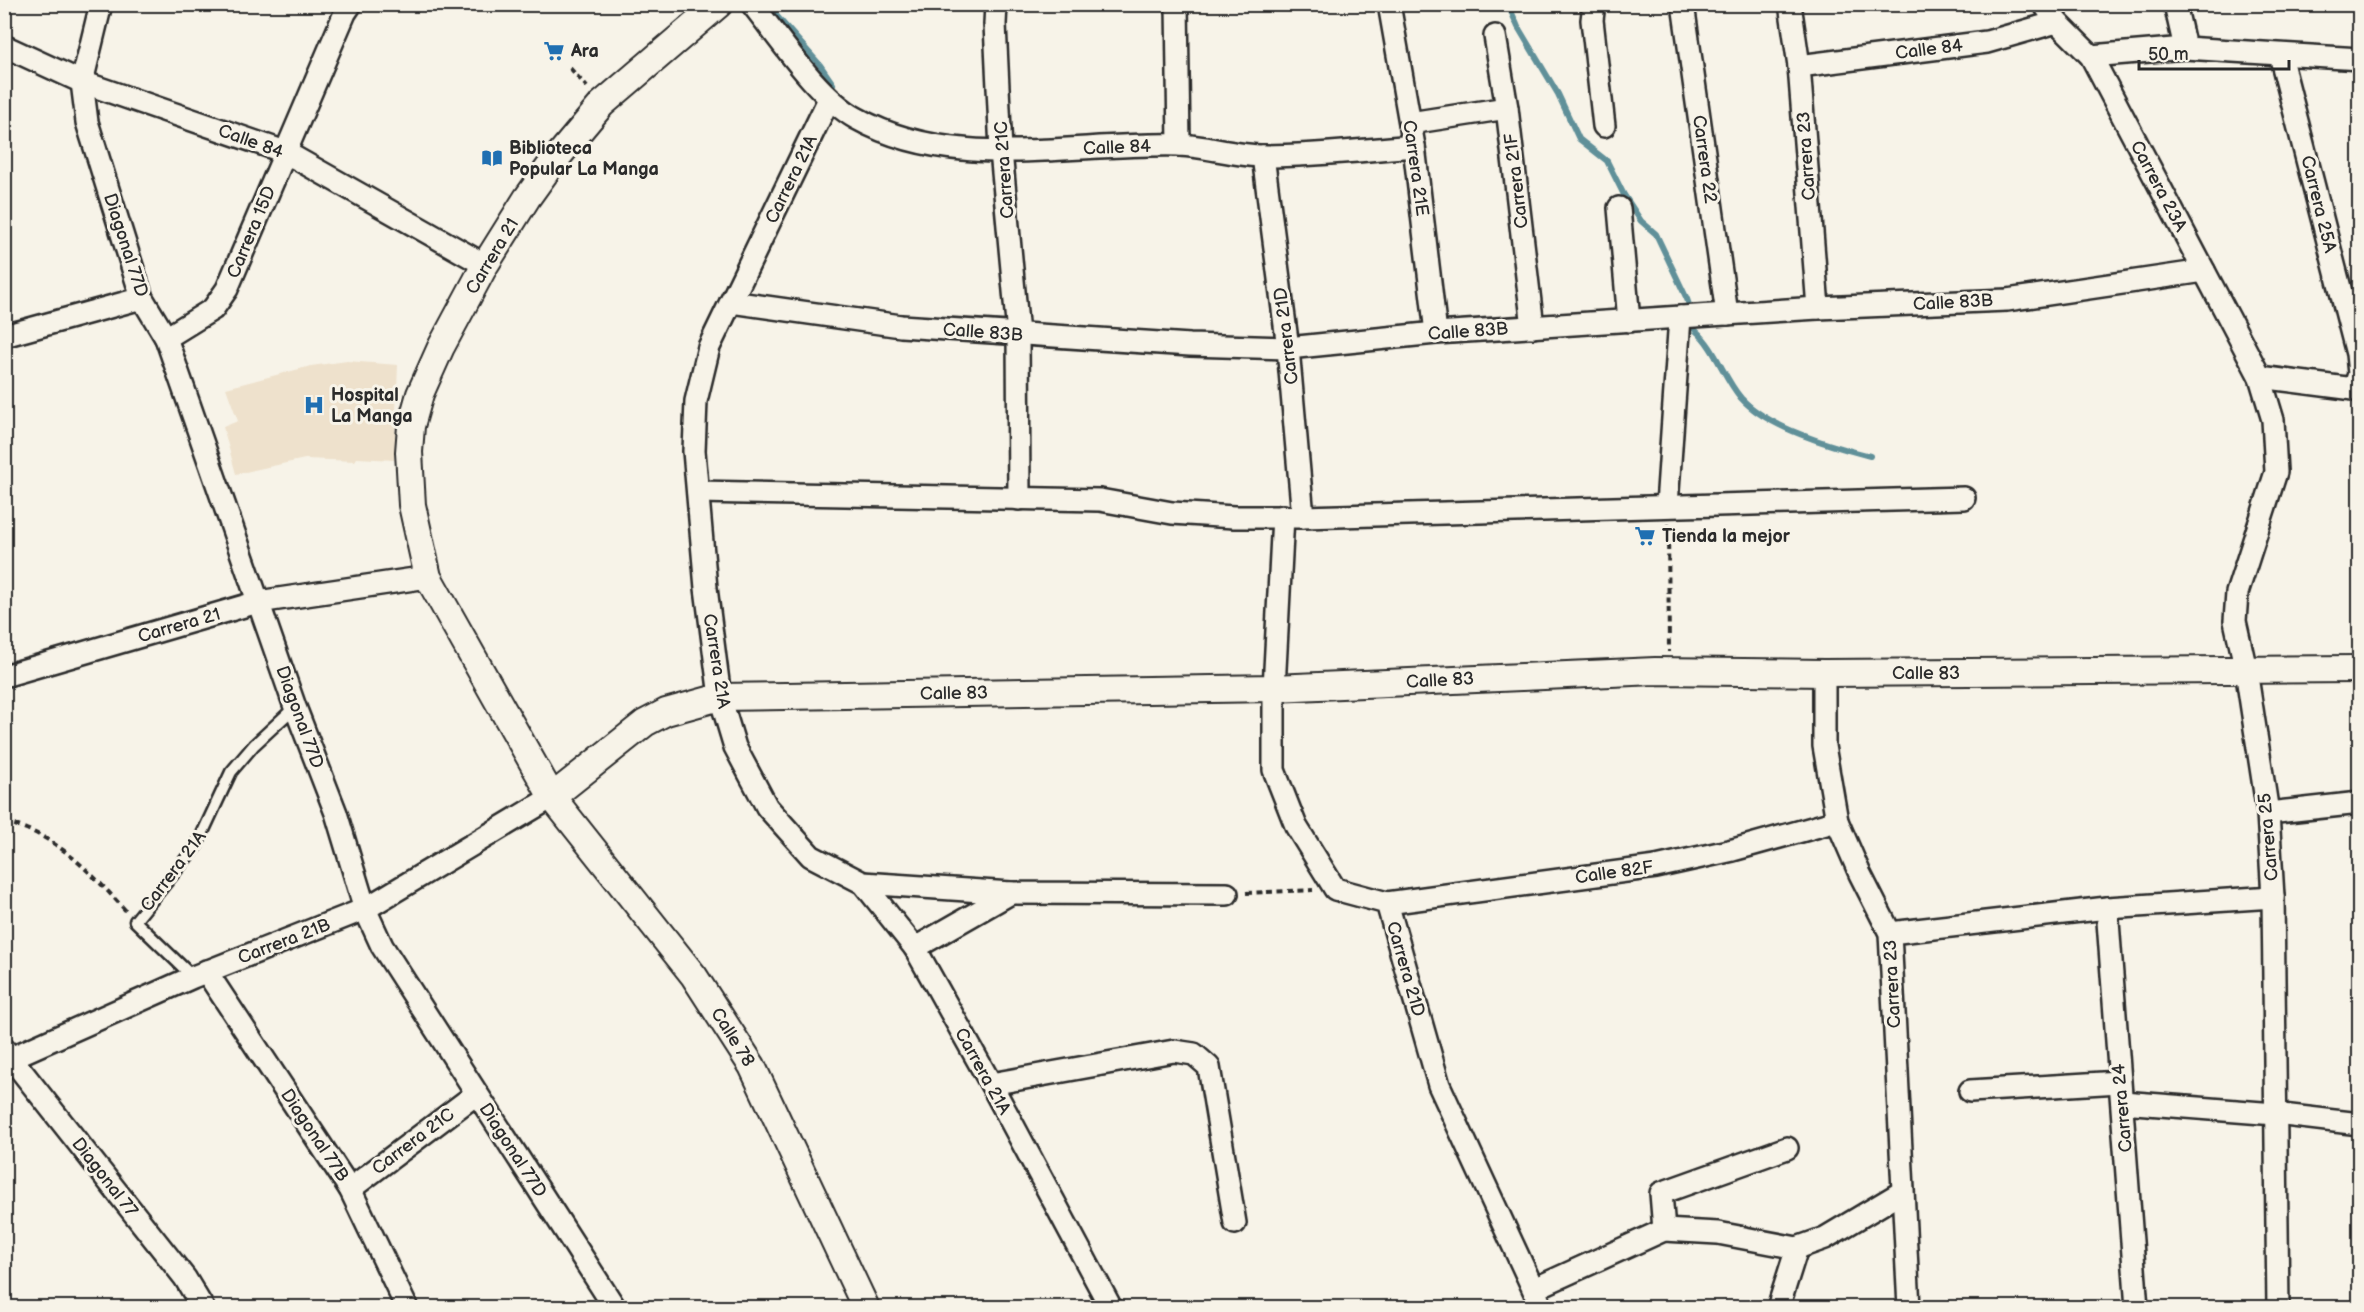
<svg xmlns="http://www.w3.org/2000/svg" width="2364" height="1312" font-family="'Balsamiq Sans',sans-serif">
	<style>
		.built { fill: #eee1cc }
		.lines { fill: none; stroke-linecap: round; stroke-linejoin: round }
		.stream { stroke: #609099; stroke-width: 6 }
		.service-casing { stroke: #2b2b2b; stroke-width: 15 }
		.minor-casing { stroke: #2b2b2b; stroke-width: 26 }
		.tertiary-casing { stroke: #2b2b2b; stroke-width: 30 }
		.path { stroke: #2b2b2b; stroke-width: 4; stroke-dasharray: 6 4.5; stroke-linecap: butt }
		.service { stroke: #f7f3e8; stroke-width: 10 }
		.minor { stroke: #f7f3e8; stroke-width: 21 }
		.tertiary { stroke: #f7f3e8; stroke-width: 26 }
		.labels { text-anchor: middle; stroke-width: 6; stroke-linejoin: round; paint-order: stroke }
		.street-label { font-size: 18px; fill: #2b2b2b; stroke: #f7f3e8 }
		.poi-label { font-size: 18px; font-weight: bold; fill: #2b2b2b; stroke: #f7f3e8; text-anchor: start }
	</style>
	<rect width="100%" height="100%" fill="#f7f3e8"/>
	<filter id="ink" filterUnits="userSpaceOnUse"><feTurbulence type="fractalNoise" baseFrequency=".0167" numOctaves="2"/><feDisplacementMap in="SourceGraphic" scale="12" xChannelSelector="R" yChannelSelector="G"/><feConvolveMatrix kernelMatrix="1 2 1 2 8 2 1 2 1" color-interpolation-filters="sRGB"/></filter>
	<g filter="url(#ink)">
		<polygon class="built" points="347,361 398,365 394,460 357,458 355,461 305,459 236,474 223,427 238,421 226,388 311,366"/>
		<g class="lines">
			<g class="stream">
				<polyline points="766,4 820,65 833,84"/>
				<polyline points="1508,4 1518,27 1558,94 1579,139 1607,161 1624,195 1641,221 1656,234 1687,299 1690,308"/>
				<path d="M1695 330C1716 348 1723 377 1741 398 1768 428 1831 446 1870 456"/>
			</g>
			<g class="service-casing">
				<polyline id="service" points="193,977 135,921 197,845 231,772 254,745 295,707"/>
			</g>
			<g class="minor-casing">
				<g id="minor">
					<polyline points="101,4 82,82 87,122 142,298 166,338 295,707 336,813 365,909 382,946 615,1308"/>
					<path d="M752 4C780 39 818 97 856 118 954 173 1072 142 1179 145 1207 146 1236 156 1264 156 1314 156 1365 150 1414 146"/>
					<polyline points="996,4 995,24 1001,151 1018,334 1019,499"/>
					<polyline points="1177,4 1179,145"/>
					<polyline points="1389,4 1414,146 1436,333"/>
					<polyline points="1594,4 1592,20 1604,126"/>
					<polyline points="1683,4 1727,314"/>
					<polyline points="1790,4 1799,66 1818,308"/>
					<polyline points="2044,4 2057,22 2091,56 2260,377 2273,420 2276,472 2237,593 2235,621 2246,670 2268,813 2273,897 2278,1308"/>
					<polyline points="2175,4 2185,48"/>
					<polyline points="1495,36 1507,108 1533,327"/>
					<polyline points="4,46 82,82 285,152 485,265"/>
					<polyline points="2280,55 2357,354 2359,374 2354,389"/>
					<polyline points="2091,56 2185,48 2360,59"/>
					<polyline points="1799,66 1987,42 2057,22"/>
					<polyline points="829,99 709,347 696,401 694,451 706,588 720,697 735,747 767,807 811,856 863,883 915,948 991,1084 1111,1308"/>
					<polyline points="1410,123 1507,108"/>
					<polyline points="1263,156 1288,348 1303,517"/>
					<polyline points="1619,208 1629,321"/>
					<polyline points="731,302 901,326 1190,345 1288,348 1436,333 1818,308 2007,300 2204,271"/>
					<polyline points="4,336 142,298"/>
					<polyline points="166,338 213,309 227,289 345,13 351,4"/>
					<polyline points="2260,377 2354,389 2360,392"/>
					<polyline points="698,492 1100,500 1172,513 1234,517 1303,517 1964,498"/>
					<polyline points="1667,505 1680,317"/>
					<polyline points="1283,516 1274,688 1274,770 1296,826 1335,889 1387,903 1439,1085 1542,1308"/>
					<polyline points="1824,673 1824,746 1837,821 1860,874 1890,933 1909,1308"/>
					<polyline points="4,676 258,602 428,577"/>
					<polyline points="2268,813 2360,803"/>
					<polyline points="863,883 1011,893 1227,894"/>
					<polyline points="1387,903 1656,867 1733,850 1837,821"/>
					<polyline points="2107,908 2137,1308"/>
					<polyline points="1890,933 2107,908 2273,897"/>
					<polyline points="915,948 1011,893"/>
					<polyline points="206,971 350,1189 407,1308"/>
					<polyline points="4,1049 185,1278 203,1308"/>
					<polyline points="4,1061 193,977 365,909 552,797"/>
					<polyline points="991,1084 1174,1051 1194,1054 1209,1067 1235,1223"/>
					<polyline points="1970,1091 2119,1082"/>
					<polyline points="2122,1102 2275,1114 2360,1124"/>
					<polyline points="350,1189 476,1094"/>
					<polyline points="1664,1230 1661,1193 1787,1148"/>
					<polyline points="1534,1289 1664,1230 1718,1233 1797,1248 1825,1238 1902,1192"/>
					<polyline points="1778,1308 1797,1248"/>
				</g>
			</g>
			<g class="tertiary-casing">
				<g id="tertiary">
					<polyline points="719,4 602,104 550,166 527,198 485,265 441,347 420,394 411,426 409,452 412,505 428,577 552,797 694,976 752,1066 866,1308"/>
					<polyline points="552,797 645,723 666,712 720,697 1274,688 1655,671 1824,673 2360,669"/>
				</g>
			</g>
			<g class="path">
				<polyline points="570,68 587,87"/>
				<polyline points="1668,524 1669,652"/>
				<path d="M4 822C57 834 92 874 127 912"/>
				<polyline points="1246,893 1313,890"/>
			</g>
			<use href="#service" class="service"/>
			<use href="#minor" class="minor"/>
			<use href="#tertiary" class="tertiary"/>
		</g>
	</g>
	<defs>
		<g id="supermarket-bare" transform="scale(1.62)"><path d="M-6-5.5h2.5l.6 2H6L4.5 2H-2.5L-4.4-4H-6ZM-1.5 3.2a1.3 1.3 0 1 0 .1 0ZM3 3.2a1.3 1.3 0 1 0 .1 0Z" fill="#1f6fb2" stroke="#f7f3e8" stroke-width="2.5" paint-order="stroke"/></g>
		<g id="library-bare" transform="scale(1.62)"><path d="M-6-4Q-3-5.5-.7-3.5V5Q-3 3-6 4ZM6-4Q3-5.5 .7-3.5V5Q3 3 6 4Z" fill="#1f6fb2" stroke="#f7f3e8" stroke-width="2.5" paint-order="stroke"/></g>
		<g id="hospital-bare" transform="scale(1.62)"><path d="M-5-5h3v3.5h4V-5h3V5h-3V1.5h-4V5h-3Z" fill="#1f6fb2" stroke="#f7f3e8" stroke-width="2.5" paint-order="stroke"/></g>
	</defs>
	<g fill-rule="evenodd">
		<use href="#supermarket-bare" x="554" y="51"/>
		<use href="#library-bare" x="492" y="158"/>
		<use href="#hospital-bare" x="314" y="405"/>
		<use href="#supermarket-bare" x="1645" y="536"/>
	</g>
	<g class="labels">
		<g class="street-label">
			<text transform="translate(1929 49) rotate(-7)" y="6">Calle 84</text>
			<text transform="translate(251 141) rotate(20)" y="6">Calle 84</text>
			<text transform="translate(1117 147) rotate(-2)" y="6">Calle 84</text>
			<text transform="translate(1806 156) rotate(-94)" y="6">Carrera 23</text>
			<text transform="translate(1705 159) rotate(82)" y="6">Carrera 22</text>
			<text transform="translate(1416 168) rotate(82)" y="6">Carrera 21E</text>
			<text transform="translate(1004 170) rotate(-94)" y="6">Carrera 21C</text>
			<text transform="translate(791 179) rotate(-64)" y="6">Carrera 21A</text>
			<text transform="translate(1516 181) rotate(-97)" y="6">Carrera 21F</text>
			<text transform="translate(2159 186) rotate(62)" y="6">Carrera 23A</text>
			<text transform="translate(2319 204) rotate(76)" y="6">Carrera 25A</text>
			<text transform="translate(251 232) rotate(-67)" y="6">Carrera 15D</text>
			<text transform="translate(126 245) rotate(72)" y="6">Diagonal 77D</text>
			<text transform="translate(492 256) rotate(-59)" y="6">Carrera 21</text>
			<text transform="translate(1953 302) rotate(-3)" y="6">Calle 83B</text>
			<text transform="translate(1468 331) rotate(-4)" y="6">Calle 83B</text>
			<text transform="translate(983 332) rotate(4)" y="6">Calle 83B</text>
			<text transform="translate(1286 336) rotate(-97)" y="6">Carrera 21D</text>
			<text transform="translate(179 625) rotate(-16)" y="6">Carrera 21</text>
			<text transform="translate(717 661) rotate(81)" y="6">Carrera 21A</text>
			<text x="1926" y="679">Calle 83</text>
			<text transform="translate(1440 680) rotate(-3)" y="6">Calle 83</text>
			<text transform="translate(954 693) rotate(-1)" y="6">Calle 83</text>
			<text transform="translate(300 717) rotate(70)" y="6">Diagonal 77D</text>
			<text transform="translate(2268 837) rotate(-95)" y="6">Carrera 25</text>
			<text transform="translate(173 871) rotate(-53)" y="6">Carrera 21A</text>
			<text transform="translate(1614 872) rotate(-8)" y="6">Calle 82F</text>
			<text transform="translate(284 941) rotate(-21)" y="6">Carrera 21B</text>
			<text transform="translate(1406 969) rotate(74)" y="6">Carrera 21D</text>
			<text transform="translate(1892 984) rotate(-93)" y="6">Carrera 23</text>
			<text transform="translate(733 1037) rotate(58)" y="6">Calle 78</text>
			<text transform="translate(983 1071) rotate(61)" y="6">Carrera 21A</text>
			<text transform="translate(2122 1108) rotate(-95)" y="6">Carrera 24</text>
			<text transform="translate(315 1135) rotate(56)" y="6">Diagonal 77B</text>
			<text transform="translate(413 1141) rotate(-37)" y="6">Carrera 21C</text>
			<text transform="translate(513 1150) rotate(57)" y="6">Diagonal 77D</text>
			<text transform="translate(105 1177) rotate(52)" y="6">Diagonal 77</text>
		</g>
		<g class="poi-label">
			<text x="571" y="57">Ara</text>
			<text x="509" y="154">Biblioteca<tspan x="509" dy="21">Popular La Manga</tspan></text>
			<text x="331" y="401">Hospital<tspan x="331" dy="21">La Manga</tspan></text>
			<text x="1662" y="542">Tienda la mejor</text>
		</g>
	</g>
	<rect width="2364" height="1312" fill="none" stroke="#f7f3e8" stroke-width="24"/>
	<rect x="12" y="12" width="2340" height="1288" fill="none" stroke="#2b2b2b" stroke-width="2" filter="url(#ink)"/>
	<path d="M2139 60v9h150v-9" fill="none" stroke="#2b2b2b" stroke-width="3"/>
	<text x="2148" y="60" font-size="18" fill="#2b2b2b" stroke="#f7f3e8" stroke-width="4.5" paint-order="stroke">50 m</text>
</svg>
